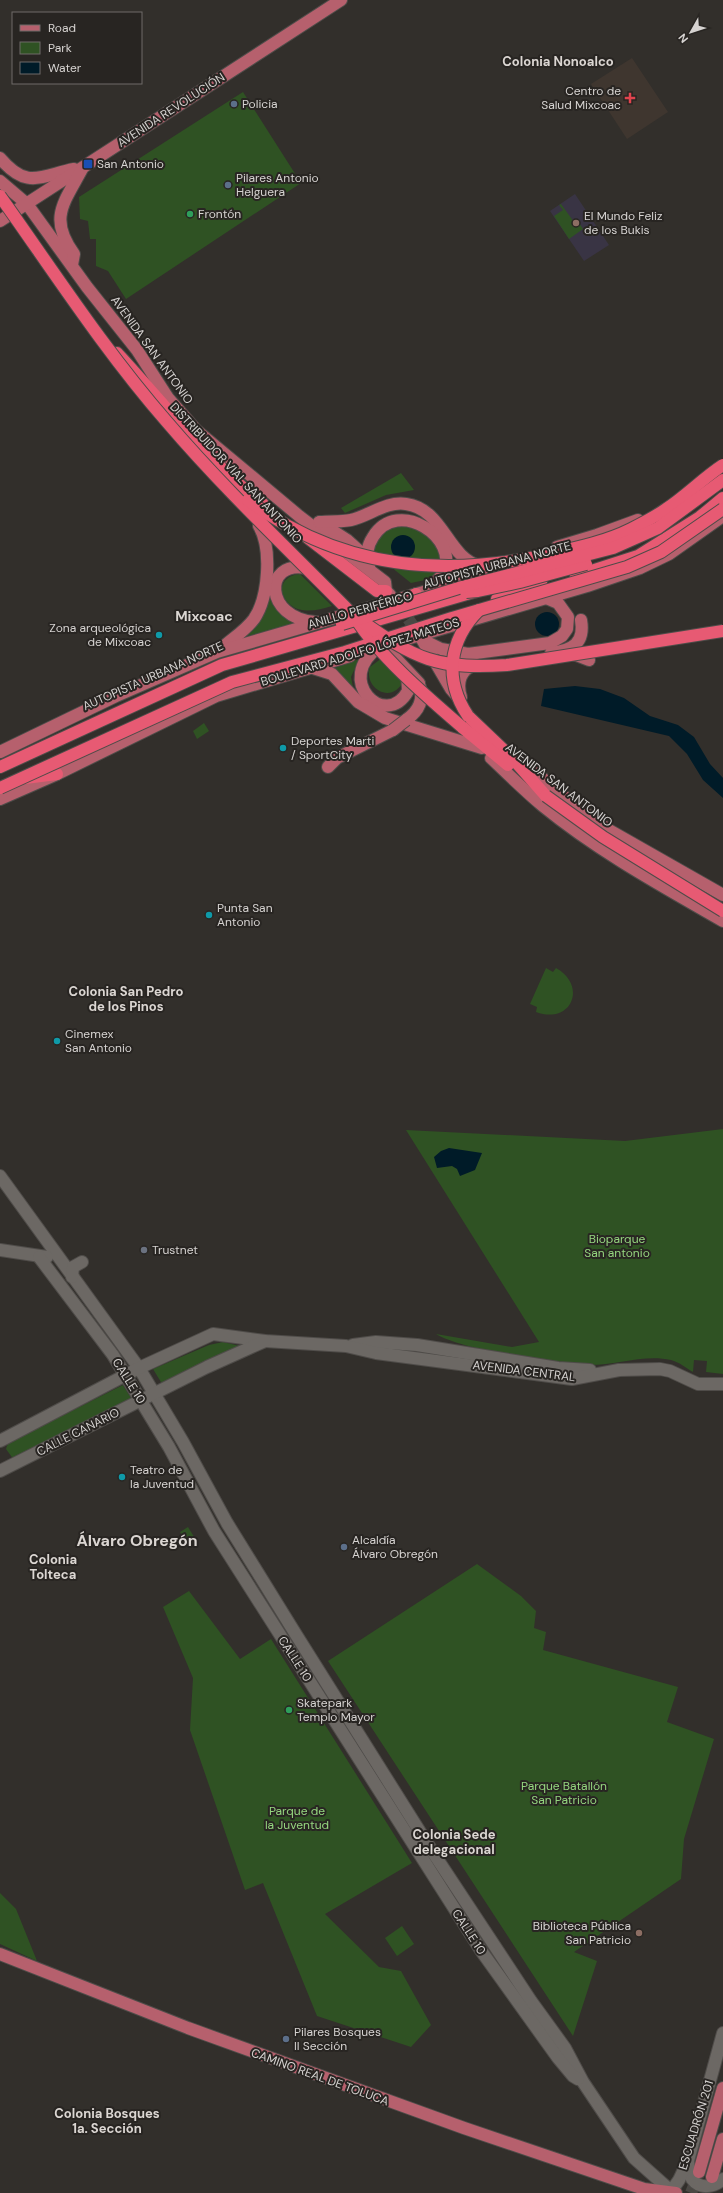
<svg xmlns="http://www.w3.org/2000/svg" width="723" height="2193" font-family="'DM Sans',sans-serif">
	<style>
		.built { fill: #3f362f }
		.education { fill: #393444 }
		.green { fill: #2f5223 }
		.water { fill: #001b28 }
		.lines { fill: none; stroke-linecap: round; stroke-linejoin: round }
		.major-tunnel { stroke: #4b4844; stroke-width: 12; stroke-dasharray: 12 6; stroke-linecap: butt }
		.minor-casing { stroke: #4f4c49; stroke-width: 14 }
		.major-casing { stroke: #4f4c49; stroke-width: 14 }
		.highway-casing { stroke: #4f4c49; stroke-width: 14 }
		.minor { stroke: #6c6864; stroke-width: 12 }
		.major { stroke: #b6606d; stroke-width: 12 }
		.highway { stroke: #e75a73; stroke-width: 12 }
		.major-bridge-casing { stroke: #4f4c49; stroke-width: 14; stroke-linecap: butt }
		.highway-bridge-casing { stroke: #4f4c49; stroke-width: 14; stroke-linecap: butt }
		.major-bridge { stroke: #b6606d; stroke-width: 12 }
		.highway-bridge { stroke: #e75a73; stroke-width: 12 }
		.health-dot { fill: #e0444e; stroke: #282522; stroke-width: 1.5 }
		.service-dot { fill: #5c6f8a; stroke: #282522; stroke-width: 1.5 }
		.transit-dot { fill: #1a4fb4; stroke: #282522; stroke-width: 1.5 }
		.leisure-dot { fill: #2e9e5b; stroke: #282522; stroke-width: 1.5 }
		.education-dot { fill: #8d6e63; stroke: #282522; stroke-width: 1.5 }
		.culture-dot { fill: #0f9aa8; stroke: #282522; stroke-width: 1.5 }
		.worship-dot { fill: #6b7280; stroke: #282522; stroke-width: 1.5 }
		.labels { text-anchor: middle; stroke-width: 4; stroke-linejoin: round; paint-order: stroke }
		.poi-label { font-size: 12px; fill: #d6d3d1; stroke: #282522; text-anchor: start }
		.street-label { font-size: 12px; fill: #d6d3d1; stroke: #282522 }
		.park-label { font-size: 12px; fill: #95d67f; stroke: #282522 }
		.neighbourhood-label { font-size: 13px; font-weight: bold; fill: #dbd6d2; stroke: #282522 }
		.quarter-label { font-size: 14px; font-weight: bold; fill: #dbd6d2; stroke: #282522 }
		.district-label { font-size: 16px; font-weight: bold; fill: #dbd6d2; stroke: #282522 }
	</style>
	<rect width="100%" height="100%" fill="#322f2b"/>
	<polygon class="built" points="632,58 668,112 627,139 591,84"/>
	<polygon class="education" points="575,194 609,245 584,261 550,211"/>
	<g class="green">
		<polygon points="243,92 301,183 126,299 108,271 96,266 96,239 90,239 88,221 80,219 79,197"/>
		<polygon points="561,204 574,222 577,220 583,229 569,239 554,216 563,210 559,205"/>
		<polygon points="401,473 414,490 386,495 345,513 341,508"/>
		<polygon points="390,524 421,528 440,549 442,565 430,579 411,583 371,551 373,540"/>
		<path d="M300 574 332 606C311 613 289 615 281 590 283 580 289 575 300 574Z"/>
		<path d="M269 593C274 610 285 614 299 622L244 637Z"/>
		<path d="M382 658 404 680C392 706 363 688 370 667Z"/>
		<polygon points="359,659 351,677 353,687 335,668"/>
		<polygon points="204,723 209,731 197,739 193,731"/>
		<path d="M546 968 553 972 556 968C588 986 571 1025 536 1012L537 1007 530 1004Z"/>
		<path d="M723 1129V1374L706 1372 707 1361 694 1360 693 1372C686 1368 679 1362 671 1360 645 1354 616 1365 590 1365 557 1364 462 1350 436 1334L512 1347 539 1342 406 1130 625 1141Z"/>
		<polygon points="223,1342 240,1346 164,1387 153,1369 209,1345"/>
		<polygon points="123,1385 134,1403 14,1460 6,1449 8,1443"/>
		<polygon points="188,1527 196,1540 188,1545 180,1532"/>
		<polygon points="477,1564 521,1596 536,1611 534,1628 546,1632 543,1650 678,1687 667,1722 714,1739 684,1839 681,1879 574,1952 597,1961 573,2036 328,1661"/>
		<polygon points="189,1591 240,1659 271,1639 412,1863 325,1914 379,1967 401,1971 431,2025 411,2047 317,2016 263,1883 245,1890 190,1730 193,1678 163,1607"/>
		<polygon points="0,1893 16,1909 37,1961 0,1944"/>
		<polygon points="402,1926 414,1944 397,1956 385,1938"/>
	</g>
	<g class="water">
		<circle cx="403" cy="547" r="12"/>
		<circle cx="547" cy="624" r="12"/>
		<polygon points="575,686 600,689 624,698 650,716 678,725 694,737 710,764 723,778 723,798 703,780 687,754 669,736 541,706 544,689"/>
		<polygon points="449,1148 482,1153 475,1170 460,1176 457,1169 452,1166 437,1168 434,1157 441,1151"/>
	</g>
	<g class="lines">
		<g class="major-tunnel">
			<polyline points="398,604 420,636"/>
			<polyline points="691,2193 699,2173"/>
		</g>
		<g class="minor-casing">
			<g id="minor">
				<polyline points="0,1176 139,1368 183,1442 227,1523 295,1633 432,1851 531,2001 565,2048 583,2082 634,2158 671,2191"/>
				<polyline points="0,1250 47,1257"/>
				<polyline points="39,1257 113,1355 169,1447 214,1531 482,1952 558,2058 573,2076 578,2079"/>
				<polyline points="72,1277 73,1267 82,1262"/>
				<polyline points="353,1345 376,1342 417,1345 558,1368 590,1370"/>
				<polyline points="0,1441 139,1368 213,1334 265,1341 346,1346 376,1353 572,1379 619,1370 660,1369 670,1371 698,1384 723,1384"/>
				<polyline points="0,1471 207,1367 265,1341"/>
				<path d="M688 2161C689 2166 689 2174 692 2179 700 2190 715 2187 723 2179"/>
				<polyline points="670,2193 679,2180 688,2161 723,2033"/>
			</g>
		</g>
		<g class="major-casing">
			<g id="major">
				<path d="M0 158C27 190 40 176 74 169"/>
				<polyline points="0,181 27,204 87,287 137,350 168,398 196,430 299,516 385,582 386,591 390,595"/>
				<polyline points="0,221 341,0"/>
				<path d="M72 265 74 254C48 218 64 203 82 169"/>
				<polyline points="319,522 347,540 367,558"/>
				<path d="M320 522C330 521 341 522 351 520 369 516 386 501 406 504 444 509 447 558 480 566"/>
				<polyline points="557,547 597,535 638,520"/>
				<path d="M369 566C366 556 367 546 373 537 398 496 461 539 443 573 440 579 435 583 430 587"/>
				<path d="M306 568C263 560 264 618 315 622"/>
				<polyline points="420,636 451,689 458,697"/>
				<polyline points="423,640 441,649 468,654 550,643 562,636 567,629 568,617 558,603 544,597"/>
				<polyline points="386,645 587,586 640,568 669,554 723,516"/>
				<path d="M379 647C333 679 385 731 408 691L407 672"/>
				<path d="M222 648C233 638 245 631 254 619 269 597 272 548 259 526"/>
				<polyline points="388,650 419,683"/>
				<path d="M551 653C573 650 585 643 581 620"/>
				<polyline points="571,653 589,660"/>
				<polyline points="313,668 332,674 358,702 385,718 482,748"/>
				<path d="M461 697C456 681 461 669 476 664"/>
				<path d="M406 720C419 711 425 699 419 684"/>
				<polyline points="0,752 116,696 217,652 427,591 493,565"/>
				<polyline points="516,756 580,810 607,829 723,895"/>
				<path d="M491 758C508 774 525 791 543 806 598 851 662 886 723 921"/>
				<polyline points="328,767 337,758 393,730"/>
				<polyline points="0,799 57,774 216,696 350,656"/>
				<polyline points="0,1954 188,2028 464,2128 644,2189 676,2193"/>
				<polyline points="699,2172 723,2088"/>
				<polyline points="712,2177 723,2139"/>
			</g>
		</g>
		<g class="highway-casing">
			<g id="highway">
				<path d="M117 353C165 404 207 462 263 504"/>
				<polyline points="308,538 377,591 386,591"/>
				<polyline points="576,576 638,556 700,517 723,498"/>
				<polyline points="497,599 541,582"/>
				<polyline points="400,606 416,594"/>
				<polyline points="468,716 514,760 546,796"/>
				<polyline points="462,727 508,765"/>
				<polyline points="0,767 222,665 477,591"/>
				<polyline points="25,778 57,774"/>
			</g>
		</g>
		<use href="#minor" class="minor"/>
		<use href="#major" class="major"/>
		<use href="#highway" class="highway"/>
		<g class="major-bridge-casing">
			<polyline id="major-bridge" points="393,730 406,720"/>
		</g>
		<g class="highway-bridge-casing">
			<g id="highway-bridge">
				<path d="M0 196C54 272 105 351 167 422 225 490 291 552 354 616 379 656 426 696 462 727"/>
				<path d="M248 500C340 569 444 579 553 553 580 547 607 541 631 529 643 523 655 517 666 509 686 496 703 478 723 465"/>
				<polyline points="466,592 478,591 520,582 586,564"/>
				<path d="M360 620C415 659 438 670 507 665L723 631"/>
				<polyline points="342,624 462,587 613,548 658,528 723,480"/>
				<path d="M468 716C444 680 448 641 479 610"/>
				<polyline points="0,788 232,682 345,652 452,618 627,567 661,552 723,509"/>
				<polyline points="546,796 603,837 723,911"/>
			</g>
		</g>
		<use href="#major-bridge" class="major-bridge"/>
		<use href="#highway-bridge" class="highway-bridge"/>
	</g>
	<path class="health-dot" d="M628 92h4v4h4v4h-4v4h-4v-4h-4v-4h4z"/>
	<g class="service-dot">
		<circle cx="234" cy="104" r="4"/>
		<circle cx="228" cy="185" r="4"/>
		<circle cx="344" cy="1547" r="4"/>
		<circle cx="286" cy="2039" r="4"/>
	</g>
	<rect class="transit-dot" x="83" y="159" width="10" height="10" rx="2"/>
	<g class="leisure-dot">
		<circle cx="190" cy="214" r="4"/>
		<circle cx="289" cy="1710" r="4"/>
	</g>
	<g class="education-dot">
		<circle cx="576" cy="223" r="4"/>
		<circle cx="639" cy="1933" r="4"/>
	</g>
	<g class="culture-dot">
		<circle cx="159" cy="635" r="4"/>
		<circle cx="283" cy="748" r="4"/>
		<circle cx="209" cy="915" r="4"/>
		<circle cx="57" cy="1041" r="4"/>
		<circle cx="122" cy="1477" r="4"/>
	</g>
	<circle class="worship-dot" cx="144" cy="1250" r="4"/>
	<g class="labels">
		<g class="poi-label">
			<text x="621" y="95" text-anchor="end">Centro de<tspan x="621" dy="14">Salud Mixcoac</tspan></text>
			<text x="242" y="108">Policia</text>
			<text x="97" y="168">San Antonio</text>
			<text x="236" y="182">Pilares Antonio<tspan x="236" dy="14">Helguera</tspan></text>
			<text x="198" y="218">Frontón</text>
			<text x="584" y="220">El Mundo Feliz<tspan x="584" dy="14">de los Bukis</tspan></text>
			<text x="151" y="632" text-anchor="end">Zona arqueológica<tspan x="151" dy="14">de Mixcoac</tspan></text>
			<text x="291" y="745">Deportes Marti<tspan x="291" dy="14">/ SportCity</tspan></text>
			<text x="217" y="912">Punta San<tspan x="217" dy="14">Antonio</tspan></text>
			<text x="65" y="1038">Cinemex<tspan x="65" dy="14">San Antonio</tspan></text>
			<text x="152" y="1254">Trustnet</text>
			<text x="130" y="1474">Teatro de<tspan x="130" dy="14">la Juventud</tspan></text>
			<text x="352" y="1544">Alcaldía<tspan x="352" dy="14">Álvaro Obregón</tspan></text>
			<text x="297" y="1707">Skatepark<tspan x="297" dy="14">Templo Mayor</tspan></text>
			<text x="631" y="1930" text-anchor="end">Biblioteca Pública<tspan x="631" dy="14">San Patricio</tspan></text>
			<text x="294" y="2036">Pilares Bosques<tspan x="294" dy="14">II Sección</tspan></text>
		</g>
		<g class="street-label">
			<text transform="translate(171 110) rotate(-33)" y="4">AVENIDA REVOLUCIÓN</text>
			<text transform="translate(152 350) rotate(54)" y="4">AVENIDA SAN ANTONIO</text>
			<text transform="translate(236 473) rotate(47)" y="4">DISTRIBUIDOR VIAL SAN ANTONIO</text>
			<text transform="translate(497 565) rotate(-15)" y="4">AUTOPISTA URBANA NORTE</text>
			<text transform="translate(360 610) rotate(-16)" y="4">ANILLO PERIFÉRICO</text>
			<text transform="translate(360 652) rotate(-17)" y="4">BOULEVARD ADOLFO LÓPEZ MATEOS</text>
			<text transform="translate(153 676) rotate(-24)" y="4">AUTOPISTA URBANA NORTE</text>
			<text transform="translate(559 785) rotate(37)" y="4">AVENIDA SAN ANTONIO</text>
			<text transform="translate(524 1371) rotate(7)" y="4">AVENIDA CENTRAL</text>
			<text transform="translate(129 1381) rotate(58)" y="4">CALLE 10</text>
			<text transform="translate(78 1432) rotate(-27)" y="4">CALLE CANARIO</text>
			<text transform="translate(295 1659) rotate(57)" y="4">CALLE 10</text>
			<text transform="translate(469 1932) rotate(57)" y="4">CALLE 10</text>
			<text transform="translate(320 2077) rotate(20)" y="4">CAMINO REAL DE TOLUCA</text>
			<text transform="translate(696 2125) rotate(-73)" y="4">ESCUADRÓN 201</text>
		</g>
		<g class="park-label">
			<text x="617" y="1243">Bioparque<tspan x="617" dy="14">San antonio</tspan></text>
			<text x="564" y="1790">Parque Batallón<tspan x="564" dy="14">San Patricio</tspan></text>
			<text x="297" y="1815">Parque de<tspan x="297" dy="14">la Juventud</tspan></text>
		</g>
		<g class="neighbourhood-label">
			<text x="558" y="66">Colonia Nonoalco</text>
			<text x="126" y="996">Colonia San Pedro<tspan x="126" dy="15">de los Pinos</tspan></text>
			<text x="53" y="1564">Colonia<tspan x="53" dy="15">Tolteca</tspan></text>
			<text x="454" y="1839">Colonia Sede<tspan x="454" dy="15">delegacional</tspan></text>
			<text x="107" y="2118">Colonia Bosques<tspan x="107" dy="15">1a. Sección</tspan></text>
		</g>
		<g class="quarter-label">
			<text x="204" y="621">Mixcoac</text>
		</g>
		<g class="district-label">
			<text x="137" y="1546">Álvaro Obregón</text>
		</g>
	</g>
	<rect x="12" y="12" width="130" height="72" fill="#282522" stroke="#6e6b68"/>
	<rect x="20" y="25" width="20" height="6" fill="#b6606d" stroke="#6e6b68"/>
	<text x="48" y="32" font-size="12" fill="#d6d3d1">Road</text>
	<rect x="20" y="42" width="20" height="12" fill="#2f5223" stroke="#6e6b68"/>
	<text x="48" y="52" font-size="12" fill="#d6d3d1">Park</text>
	<rect x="20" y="62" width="20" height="12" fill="#001b28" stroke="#6e6b68"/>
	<text x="48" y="72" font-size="12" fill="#d6d3d1">Water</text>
	<g transform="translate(691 32) rotate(231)" stroke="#282522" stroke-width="3" paint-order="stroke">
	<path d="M0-3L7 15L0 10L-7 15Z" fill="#d6d3d1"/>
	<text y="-6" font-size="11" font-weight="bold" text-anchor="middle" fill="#d6d3d1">N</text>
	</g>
</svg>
